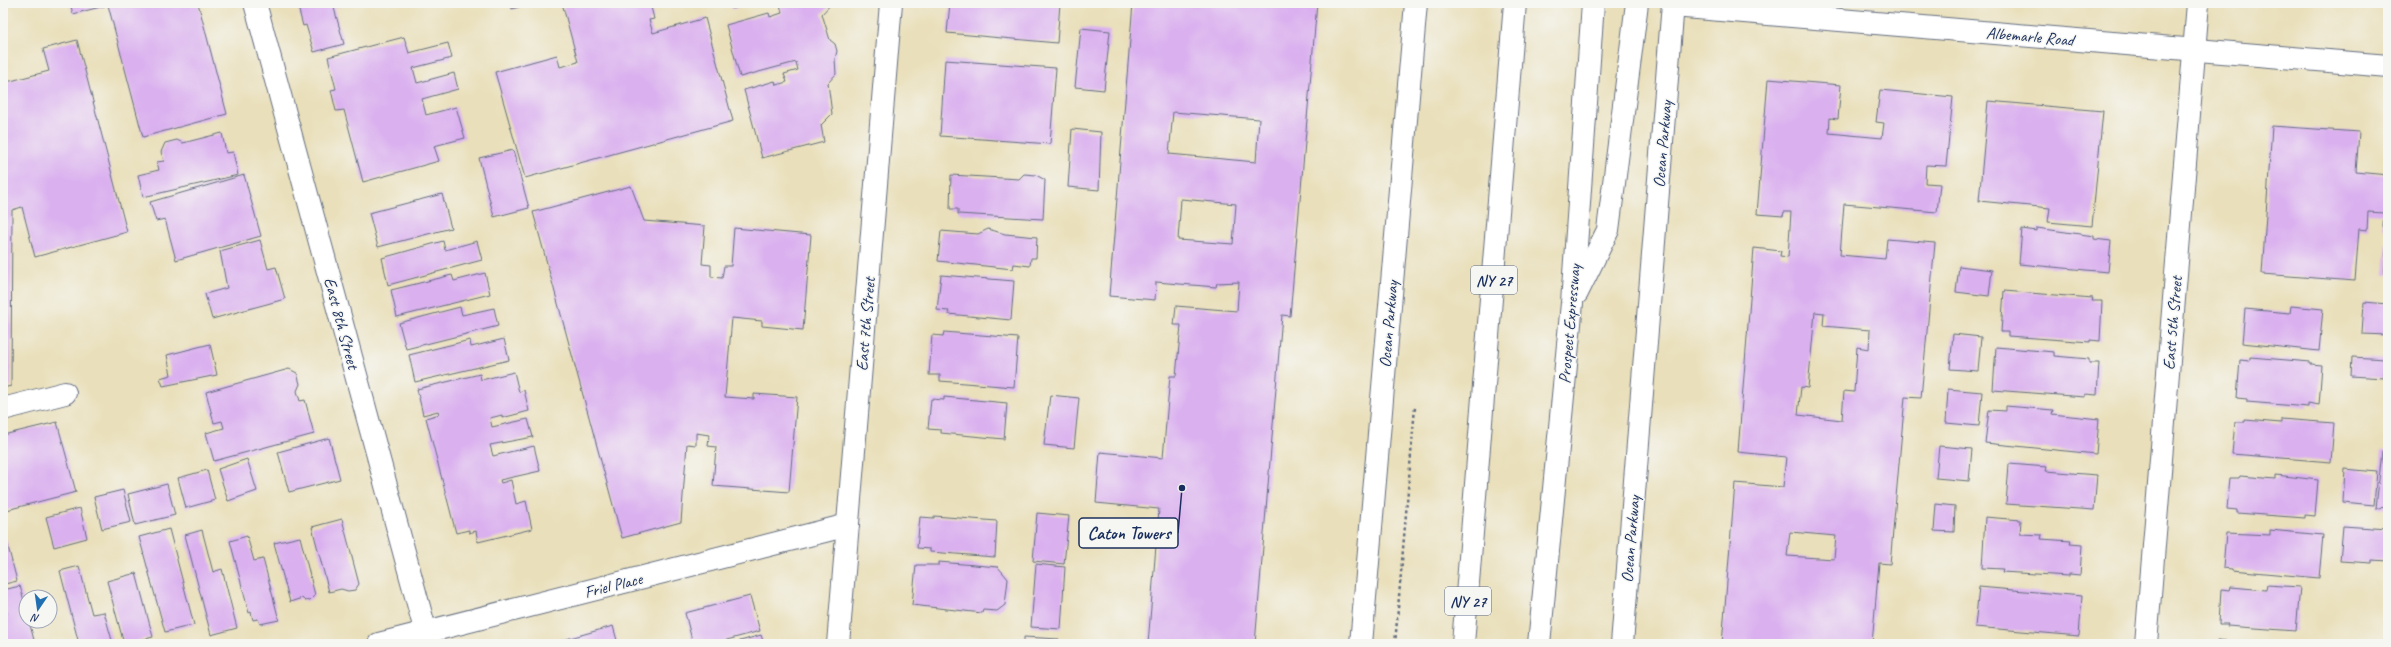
<svg xmlns="http://www.w3.org/2000/svg" width="2391" height="647" font-family="Caveat,sans-serif">
	<style>
		.building { fill: #dab0ef; fill-rule: evenodd }
		.lines { fill: none; stroke-linecap: round; stroke-linejoin: round }
		.minor-casing { stroke: #636d7e; stroke-width: 24 }
		.highway-casing { stroke: #636d7e; stroke-width: 24 }
		.path { stroke: #636d7e; stroke-width: 2.5; stroke-dasharray: 3 3; stroke-linecap: butt }
		.minor { stroke: #fff; stroke-width: 22 }
		.highway { stroke: #fff; stroke-width: 22 }
		.labels { text-anchor: middle; stroke-width: 3; stroke-linejoin: round; paint-order: stroke }
		.shield { fill: #f6f6f2; stroke: #5d6b8a; stroke-width: 1 }
		.shield-label { font-size: 16px; font-weight: bold; fill: #1b2f5e }
		.street-label { font-size: 17px; fill: #1b2f5e; stroke: #f6f6f2 }
		.leader { fill: none; stroke: #1b2f5e; stroke-width: 1.5 }
		.callout-dot { fill: #1b2f5e; stroke: #f6f6f2; stroke-width: 1.5 }
		.callout { fill: #f6f6f2; stroke: #1b2f5e; stroke-width: 1.5 }
		.callout-label { font-size: 18px; text-anchor: middle; font-weight: bold; fill: #1b2f5e }
	</style>
	<rect width="100%" height="100%" fill="#f6f6f2"/>
	<filter id="ink" filterUnits="userSpaceOnUse"><feTurbulence type="fractalNoise" baseFrequency=".025" numOctaves="2"/><feDisplacementMap in="SourceGraphic" scale="8" xChannelSelector="R" yChannelSelector="G"/><feConvolveMatrix kernelMatrix="1 2 1 2 8 2 1 2 1" color-interpolation-filters="sRGB"/></filter>
	<filter id="wash" filterUnits="userSpaceOnUse"><feTurbulence type="fractalNoise" baseFrequency=".012" numOctaves="4" result="noise"/><feDisplacementMap in="SourceGraphic" scale="16" xChannelSelector="R" yChannelSelector="G"/><feGaussianBlur stdDeviation="0.9" result="paint"/><feColorMatrix in="noise" values="0 0 0 0 0 0 0 0 0 0 0 0 0 0 0 0 0 1.4 0 .05"/><feComposite in="paint" operator="in"/></filter>
	<g filter="url(#wash)">
		<rect width="100%" height="100%" fill="#e9dfba"/>
		<g id="blocks">
			<g class="building">
				<polygon points="70,3 198,3 227,114 143,137 108,5 73,14"/>
				<polygon points="297,3 350,3 334,8 344,44 314,52 306,25 303,26"/>
				<polygon points="510,3 532,3 512,9"/>
				<polygon points="562,3 650,3 654,19 649,20 653,33 705,18 733,121 525,178 495,72 557,55 560,67 578,62"/>
				<polygon points="731,3 751,3 732,9"/>
				<polygon points="785,3 832,3 822,14 830,40 835,44 837,51 835,59 836,74 828,83 832,114 821,125 824,142 762,158 744,90 775,81 776,85 787,82 784,74 798,70 796,62 740,77 726,25 769,13 770,17 782,13 780,4"/>
				<polygon points="950,3 1060,3 1057,43 947,33"/>
				<path d="M1133 3H1317L1290 316 1282 315 1255 644H1148L1159 509 1096 503 1100 452 1163 458 1170 376H1176L1181 325H1174L1176 306 1237 311 1239 282 1217 283 1216 287 1156 282 1155 300 1109 296ZM1173 112 1259 119 1256 162 1169 154ZM1181 199 1236 204 1233 244 1178 240Z"/>
				<polygon points="1081,28 1110,31 1104,90 1075,87"/>
				<polygon points="404,37 409,53 448,43 452,58 413,68 417,83 454,73 458,89 422,99 426,115 456,107 465,138 434,146 439,161 363,182 344,110 336,111 331,90 336,89 328,57"/>
				<polygon points="77,40 127,232 35,257 22,207 12,210 11,386 3,388 3,83 49,71 43,49"/>
				<polygon points="945,60 1056,68 1050,144 940,136"/>
				<path d="M1768 79 1841 85 1838 119 1830 118 1829 133 1882 138 1884 123 1876 122 1880 90 1953 97 1946 166 1926 165 1925 183 1940 184 1937 212 1844 204 1840 255 1885 259 1887 239 1935 243 1921 398 1905 397 1890 564 1879 563 1872 644H1814L1783 641V644H1722L1735 483 1783 487 1786 457 1738 452 1754 248 1781 251 1780 256 1788 257 1791 212H1784L1783 216 1757 214ZM1815 312 1824 313 1823 326 1870 330 1869 349 1857 347 1854 392 1844 391 1842 420 1798 415 1801 387 1808 388ZM1790 532 1836 536 1834 559 1787 556Z"/>
				<polygon points="1988,101 2103,111 2092,226 2048,222 2050,208 1979,201"/>
				<polygon points="2272,126 2359,132 2356,172 2388,175 2388,235 2383,227 2384,213 2368,212 2367,230 2359,229 2355,281 2262,274"/>
				<polygon points="1072,129 1101,132 1099,190 1068,187"/>
				<polygon points="222,133 226,153 233,152 238,175 143,197 138,175 159,170 157,162 164,161 161,152 165,143 177,140 183,143"/>
				<polygon points="513,150 529,208 494,217 479,158"/>
				<polygon points="1024,174 1036,175 1045,180 1043,219 958,214 958,209 950,209 951,175 1019,179"/>
				<polygon points="244,175 261,236 176,260 165,219 156,221 150,202"/>
				<polygon points="631,186 644,221 705,226 702,264 711,265 711,277 722,278 724,266 731,266 734,228 811,235 803,330 762,326 762,321 732,318 725,397 754,399 754,394 797,397 789,492 713,486 716,447 708,446 709,435 696,433 696,445 687,444 681,522 622,538 533,212"/>
				<polygon points="442,194 451,228 378,247 369,213"/>
				<polygon points="2037,228 2094,236 2094,239 2111,241 2108,272 2019,264 2022,229 2037,231"/>
				<polygon points="988,229 1005,234 1037,237 1036,258 1031,258 1030,266 1014,264 1013,269 938,261 941,231 978,234"/>
				<polygon points="260,240 268,269 276,267 285,299 212,319 205,294 227,288 220,251"/>
				<polygon points="443,241 445,250 477,241 482,260 388,285 382,258"/>
				<polygon points="2387,243 2388,243 2388,275 2384,275"/>
				<polygon points="1959,266 1992,270 1989,296 1956,292"/>
				<polygon points="485,273 490,294 397,317 391,290 452,275 454,281"/>
				<polygon points="941,275 1014,281 1011,320 948,314 949,311 937,310"/>
				<polygon points="2004,291 2093,298 2092,301 2102,301 2100,341 2090,340 2090,342 2008,336 2008,332 2001,332"/>
				<polygon points="2364,302 2388,304 2388,335 2362,334"/>
				<polygon points="2291,306 2323,309 2319,351 2242,343 2245,309 2290,313"/>
				<polygon points="460,307 462,315 494,308 498,326 406,349 399,323"/>
				<polygon points="944,332 1018,338 1014,387 940,381 940,375 929,375 932,335 943,336"/>
				<polygon points="1953,334 1981,337 1978,371 1950,369"/>
				<polygon points="504,339 509,360 415,382 409,355 470,340 471,347"/>
				<polygon points="210,344 217,375 163,386 160,378 171,375 167,355"/>
				<polygon points="1996,347 2054,352 2054,356 2089,359 2089,363 2099,363 2097,395 2085,394 2085,397 1993,390"/>
				<polygon points="2250,357 2311,362 2311,364 2322,365 2319,405 2308,403 2308,407 2247,402 2247,399 2237,398 2240,360 2250,361"/>
				<polygon points="2352,357 2385,359 2384,378 2351,376"/>
				<polygon points="289,369 297,373 300,384 297,391 300,401 305,400 314,434 214,461 206,433 224,428 222,421 214,423 206,392"/>
				<polygon points="514,372 519,392 524,390 529,411 502,418 502,415 490,418 492,427 528,419 533,437 490,445 493,456 534,446 540,471 500,480 501,483 511,480 516,504 526,501 532,529 478,542 476,531 469,533 469,530 456,533 426,418 439,414 438,411 423,415 417,389 480,374 481,380"/>
				<polygon points="1948,389 1982,392 1979,426 1946,423"/>
				<polygon points="1050,395 1079,398 1074,448 1044,445"/>
				<polygon points="944,397 1007,403 1004,439 941,433 941,430 928,429 931,399 944,400"/>
				<polygon points="2006,406 2053,410 2052,414 2099,419 2096,454 1985,443 1989,410 2006,411"/>
				<polygon points="2281,419 2334,423 2331,462 2232,454 2235,422 2245,422 2245,420 2281,423"/>
				<polygon points="57,422 76,492 3,511 3,435"/>
				<polygon points="329,438 340,479 289,492 278,452"/>
				<polygon points="1939,446 1972,449 1969,481 1936,478"/>
				<polygon points="2382,451 2388,451 2388,507 2376,508"/>
				<polygon points="247,459 257,491 228,501 218,469"/>
				<polygon points="2009,464 2047,467 2046,471 2097,475 2094,510 2006,504"/>
				<polygon points="2345,469 2377,472 2374,505 2343,502"/>
				<polygon points="207,470 215,500 186,508 178,478"/>
				<polygon points="2276,475 2318,480 2315,516 2305,515 2305,518 2237,513 2237,510 2227,509 2230,478 2239,478 2240,476 2276,479"/>
				<polygon points="167,484 175,515 135,525 128,494"/>
				<polygon points="123,490 131,522 102,529 94,497"/>
				<polygon points="1936,504 1955,506 1954,532 1934,531"/>
				<polygon points="80,508 87,538 54,547 46,517"/>
				<polygon points="1037,513 1069,516 1064,564 1033,561"/>
				<polygon points="934,516 997,521 995,557 930,552 930,549 917,548 920,517 934,518"/>
				<polygon points="1985,517 2021,520 2020,534 2042,535 2041,539 2071,541 2070,544 2082,545 2080,575 2069,574 2069,576 2002,572 2003,569 1982,568"/>
				<polygon points="342,519 359,584 355,590 348,591 341,589 329,592 312,527"/>
				<polygon points="2343,526 2388,529 2388,561 2372,560 2372,563 2340,561"/>
				<polygon points="169,529 194,625 165,632 139,537"/>
				<polygon points="202,530 213,572 222,569 237,628 211,635 185,535"/>
				<polygon points="2270,530 2323,535 2319,578 2232,570 2232,569 2223,568 2226,533 2270,535"/>
				<polygon points="4,531 17,581 5,584 3,576"/>
				<polygon points="247,536 254,561 263,559 279,620 260,624 258,619 253,620 251,612 249,613 230,541"/>
				<polygon points="300,537 315,595 310,600 305,601 302,598 290,602 274,543"/>
				<polygon points="939,562 998,567 1008,579 1005,605 997,611 983,610 982,613 912,605 916,565 939,565"/>
				<polygon points="1036,564 1065,567 1061,629 1031,627"/>
				<polygon points="79,566 92,614 104,612 113,644 79,644 60,571"/>
				<polygon points="136,573 153,637 124,644 107,581"/>
				<polygon points="2267,585 2300,587 2296,631 2227,626 2228,624 2219,624 2221,589 2230,590 2231,587 2266,590"/>
				<polygon points="20,586 26,608 26,621 29,621 35,644 4,644 3,615 7,614 3,590"/>
				<polygon points="1979,587 2082,596 2079,636 1975,627"/>
				<polygon points="750,596 760,631 712,644 693,644 685,613"/>
				<polygon points="613,626 618,644 549,644"/>
				<polygon points="761,635 764,644 730,644"/>
				<polygon points="1024,637 1059,639 1058,644 1024,644"/>
				<polygon points="2217,640 2252,643 2252,644 2217,644"/>
				<polygon points="2330,641 2351,643 2351,644 2330,644"/>
			</g>
		</g>
	</g>
	<g filter="url(#ink)">
		<use href="#blocks" fill-opacity="0" stroke="#636d7e" stroke-width="1"/>
		<g class="lines">
			<g class="minor-casing">
				<g id="minor">
					<polyline points="255,3 429,644"/>
					<polyline points="1673,6 2388,66"/>
					<polyline points="3,409 65,393"/>
					<polyline points="379,644 848,525"/>
					<polyline points="838,644 891,3"/>
					<polyline points="1361,644 1416,3"/>
					<polyline points="1622,644 1673,3"/>
					<polyline points="2146,644 2198,3"/>
				</g>
			</g>
			<g class="highway-casing">
				<g id="highway">
					<polyline points="1577,293 1608,230 1637,3"/>
					<polyline points="1463,644 1515,3"/>
					<polyline points="1539,644 1572,303 1593,3"/>
				</g>
			</g>
			<polyline class="path" points="1395,644 1415,407"/>
			<use href="#minor" class="minor"/>
			<use href="#highway" class="highway"/>
		</g>
	</g>
	<g class="labels">
		<g class="shield">
			<rect x="1471" y="266" width="46" height="28" rx="3"/>
			<rect x="1445" y="587" width="46" height="28" rx="3"/>
		</g>
		<g class="shield-label">
			<text x="1494" y="286">NY 27</text>
			<text x="1468" y="607">NY 27</text>
		</g>
		<g class="street-label">
			<text transform="translate(2030 36) rotate(5)" y="6">Albemarle Road</text>
			<text transform="translate(1662 144) rotate(-85)" y="6">Ocean Parkway</text>
			<text transform="translate(342 323) rotate(75)" y="6">East 8th Street</text>
			<text transform="translate(2172 323) rotate(-85)" y="6">East 5th Street</text>
			<text transform="translate(865 324) rotate(-85)" y="6">East 7th Street</text>
			<text transform="translate(1388 324) rotate(-85)" y="6">Ocean Parkway</text>
			<text transform="translate(1569 324) rotate(-85)" y="6">Prospect Expressway</text>
			<text transform="translate(1630 539) rotate(-85)" y="6">Ocean Parkway</text>
			<text transform="translate(613 585) rotate(-14)" y="6">Friel Place</text>
		</g>
	</g>
	<path class="leader" d="M1182 488L1178 533"/>
	<circle class="callout-dot" cx="1182" cy="488" r="4"/>
	<rect class="callout" x="1079" y="518" width="99" height="30" rx="4"/>
	<g class="callout-label">
		<text x="1129" y="539">Caton Towers</text>
	</g>
	<rect width="2391" height="647" fill="none" stroke="#f6f6f2" stroke-width="16"/>
	<g transform="translate(38 609) rotate(193)"><circle r="19" fill="#f6f6f2" stroke="#9ea6b7"/>
	<path d="M0-3L7 15L0 10L-7 15Z" fill="#1f6fb2"/>
	<text y="-6" font-size="11" font-weight="bold" text-anchor="middle" fill="#1b2f5e">N</text>
	</g>
</svg>
